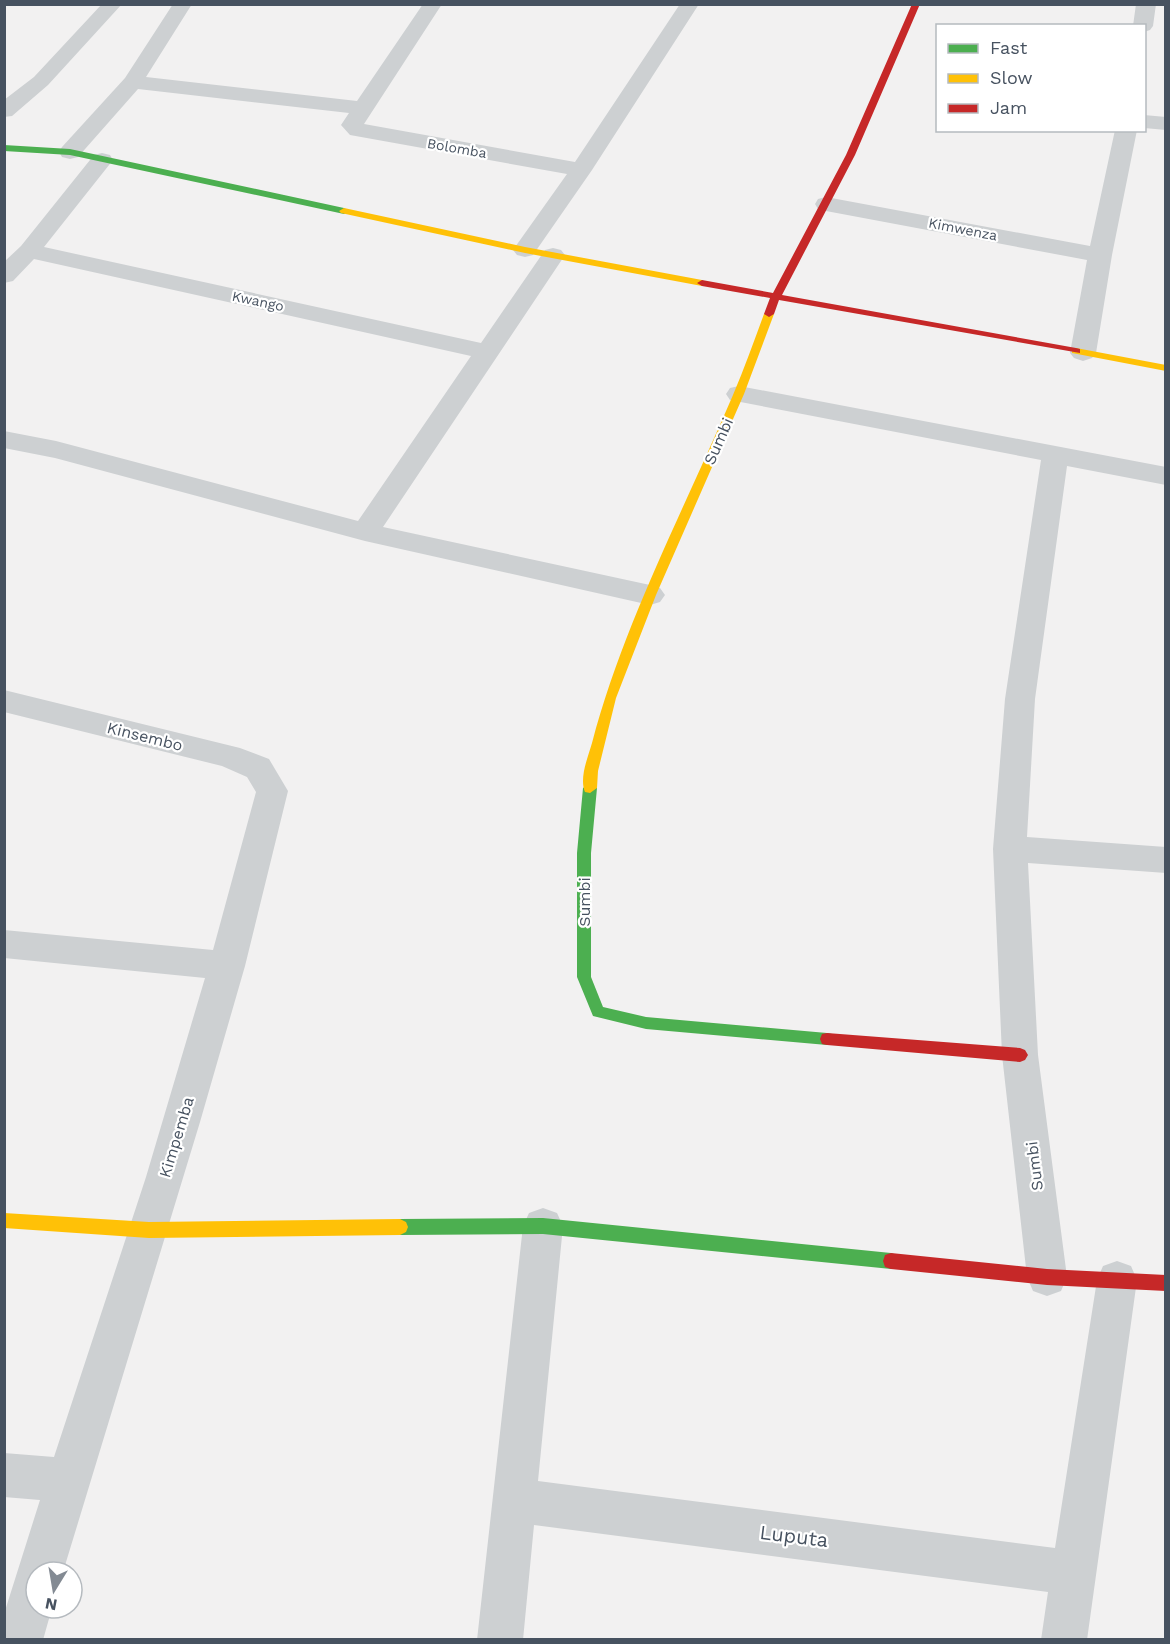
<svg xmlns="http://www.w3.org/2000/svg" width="1170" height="1644" font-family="'Work Sans',sans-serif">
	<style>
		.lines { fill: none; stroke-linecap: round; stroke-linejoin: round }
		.street { fill: #cdd0d2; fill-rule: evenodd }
		.fast { fill: #4caf50; fill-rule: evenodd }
		.slow { fill: #ffc107; fill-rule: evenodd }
		.jam { fill: #c62828; fill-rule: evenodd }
		.labels { text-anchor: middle; stroke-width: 4.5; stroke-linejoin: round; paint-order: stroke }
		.far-street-label { font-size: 14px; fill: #475260; stroke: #fff }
		.street-label { font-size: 16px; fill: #475260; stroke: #fff }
		.near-street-label { font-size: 20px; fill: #475260; stroke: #fff }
	</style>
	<rect width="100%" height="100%" fill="#f2f1f1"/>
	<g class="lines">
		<g class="street">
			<polygon points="102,4 122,4 48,85 12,116 4,117 4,100 34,77"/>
			<polygon points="173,4 192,4 146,77 357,101 423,4 442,4 364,124 575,162 680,4 699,4 592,170 533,255 525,257 517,255 513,250 567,174 350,135 341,125 349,113 138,89 78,157 70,159 62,157 59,152 62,147 125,78"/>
			<polygon points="1136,4 1156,4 1153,26 1150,30 1144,32 1144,26 1133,26"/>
			<polygon points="1144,115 1166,117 1166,130 1144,128"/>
			<polygon points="1115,130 1137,130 1112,255 1096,353 1092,358 1083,361 1074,358 1070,353 1087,260 826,211 818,209 815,204 818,199 826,197 1090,246"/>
			<polygon points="102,153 110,155 113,160 44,247 481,343 545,250 553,248 561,250 565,255 383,527 650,585 660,588 665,595 660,602 650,605 365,541 55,458 4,448 4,431 56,441 358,521 471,356 34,259 13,281 4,283 4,262 21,246 94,155"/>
			<polygon points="739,386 1166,467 1166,485 1067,466 1035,699 1027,837 1166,847 1166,873 1028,863 1038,1055 1067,1277 1061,1291 1047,1296 1033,1291 1027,1277 1002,1055 993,849 1005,699 1041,460 730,400 726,394 730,388"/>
			<polygon points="4,690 240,748 269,759 288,791 245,966 200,1122 63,1572 36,1572 36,1608 52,1608 43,1640 4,1640 4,1614 40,1500 4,1497 4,1453 54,1457 146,1177 205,978 4,958 4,930 213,950 256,792 247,777 222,766 4,712"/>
			<polygon points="543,1208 557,1213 563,1226 538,1481 1055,1548 1097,1280 1103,1266 1117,1261 1131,1266 1137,1280 1087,1640 1041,1640 1048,1592 534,1525 523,1640 477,1640 523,1226 529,1213"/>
		</g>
		<g class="fast">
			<polygon points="4,145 70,149 344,208 349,211 344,214 70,155 4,151"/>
			<polygon points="590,783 597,788 591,853 591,977 603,1007 646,1017 827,1033 832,1034 834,1039 832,1044 827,1045 646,1029 593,1016 577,977 577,853 583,788"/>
			<polygon points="543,1218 891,1253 897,1255 899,1261 897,1267 891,1269 543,1234 400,1235 394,1232 392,1227 394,1222 400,1219"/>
		</g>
		<g class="slow">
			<polygon points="344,208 525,247 702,280 707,283 702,286 525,253 341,213 339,211"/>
			<path d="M769 311 774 314 744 394 656 595 616 698 598 771 597 788 590 793 585 792C579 778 588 757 592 743 624 622 684 510 733 395 744 369 754 341 764 314Z"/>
			<polygon points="1076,348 1166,365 1166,371 1072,353 1072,349"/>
			<polygon points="4,1213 149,1222 400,1219 406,1222 408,1227 406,1232 400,1235 149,1238 4,1228"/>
		</g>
		<g class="jam">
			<polygon points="912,4 920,4 855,155 782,295 1076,348 1080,349 1080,353 779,300 774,314 769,317 764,314 770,298 702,286 697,283 702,280 773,293 846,155"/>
			<polygon points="827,1033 1020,1048 1025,1050 1028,1055 1025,1060 1020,1062 827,1045 822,1044 820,1039 822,1034"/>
			<polygon points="891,1253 1047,1269 1166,1275 1166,1291 1047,1285 891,1269 885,1267 883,1261 885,1255"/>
		</g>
	</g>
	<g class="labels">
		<g class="far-street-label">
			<text transform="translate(457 148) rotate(10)" y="5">Bolomba</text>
			<text transform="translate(963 229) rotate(11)" y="5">Kimwenza</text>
			<text transform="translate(258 301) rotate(12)" y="5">Kwango</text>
		</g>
		<g class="street-label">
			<text transform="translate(718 441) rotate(-66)" y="6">Sumbi</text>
			<text transform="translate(145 736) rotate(14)" y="6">Kinsembo</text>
			<text transform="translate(584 902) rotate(-90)" y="6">Sumbi</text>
			<text transform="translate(176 1137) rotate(-73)" y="6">Kimpemba</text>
			<text transform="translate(1034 1166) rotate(-97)" y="6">Sumbi</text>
		</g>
		<g class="near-street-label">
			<text transform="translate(794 1536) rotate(7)" y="7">Luputa</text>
		</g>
	</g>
	<rect width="1170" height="1644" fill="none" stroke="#475260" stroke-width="12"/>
	<rect x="936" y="24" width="210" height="108" fill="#ffffff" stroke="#b5babf" stroke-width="1.5"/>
	<rect x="948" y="44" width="30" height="9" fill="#4caf50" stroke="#b5babf" stroke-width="1.5"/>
	<text x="990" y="54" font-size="18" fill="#475260">Fast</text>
	<rect x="948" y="74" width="30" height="9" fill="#ffc107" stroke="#b5babf" stroke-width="1.5"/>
	<text x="990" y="84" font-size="18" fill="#475260">Slow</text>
	<rect x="948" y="104" width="30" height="9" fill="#c62828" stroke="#b5babf" stroke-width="1.5"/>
	<text x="990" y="114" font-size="18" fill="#475260">Jam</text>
	<g transform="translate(54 1590) rotate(191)"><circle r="28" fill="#ffffff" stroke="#b5babf" stroke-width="1.5"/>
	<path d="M0-4.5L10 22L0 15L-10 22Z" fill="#838a93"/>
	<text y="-9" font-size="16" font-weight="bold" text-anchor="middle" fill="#475260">N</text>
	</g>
</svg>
